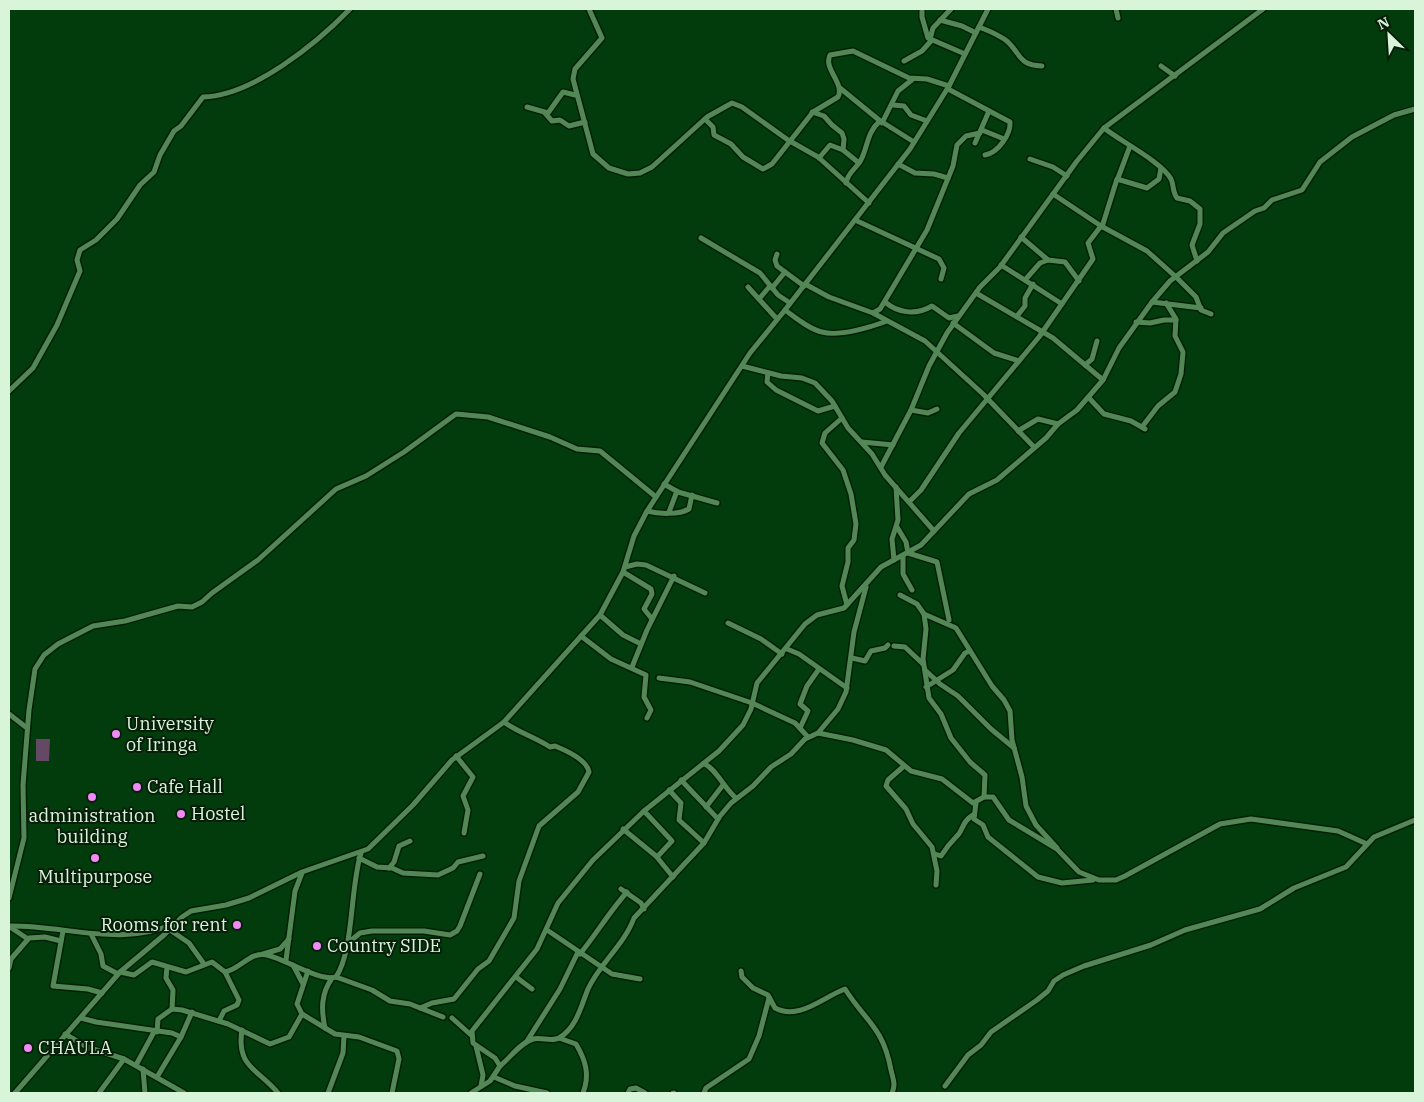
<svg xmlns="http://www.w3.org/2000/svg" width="1424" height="1102" font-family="'IBM Plex Serif',serif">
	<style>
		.green { fill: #644864 }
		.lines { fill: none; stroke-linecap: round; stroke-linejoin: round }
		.minor-casing { stroke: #041f07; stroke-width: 8 }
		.minor { stroke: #538856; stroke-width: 5 }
		.poi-dot { fill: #f08bf5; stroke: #081e0a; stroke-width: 2 }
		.labels { text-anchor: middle; stroke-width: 4; stroke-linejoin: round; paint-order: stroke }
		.poi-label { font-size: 18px; fill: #d9f5d9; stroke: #081e0a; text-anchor: start }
	</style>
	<rect width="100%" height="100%" fill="#023c0d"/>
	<polygon class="green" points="36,739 50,739 49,761 36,761"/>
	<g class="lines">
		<g class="minor-casing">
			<g id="minor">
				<polyline points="589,9 602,38 575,69 573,79 593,154 609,168 628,174 640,173 652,167 707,117 732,103 742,107 788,140 818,157 869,203"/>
				<polyline points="922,9 922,17 928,38 965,54"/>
				<polyline points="1116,9 1118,18"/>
				<polyline points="940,20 962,26 976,33"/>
				<path d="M979 27C989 31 1000 35 1008 42 1022 56 1019 65 1042 66"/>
				<polyline points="930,39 933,28 951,9"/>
				<polyline points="904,61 922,51 931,41"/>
				<polyline points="1161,66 1175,76"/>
				<polyline points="840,88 879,120 914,142"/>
				<path d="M948 89 1010 122C1011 134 998 153 985 155"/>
				<polyline points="893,105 904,106 911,115 927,121"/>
				<polyline points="527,107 548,113 563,92 575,95"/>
				<polyline points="812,112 824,116 832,125 842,133 844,139 843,150 859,163"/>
				<polyline points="545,113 552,121 560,120 569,126 585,122"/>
				<path d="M705 119 713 127 714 135 731 144 743 157 763 169 772 164 813 112 838 97C845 83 823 69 830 55L853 51 909 78 927 79 949 86"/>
				<polyline points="882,123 898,91 913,79"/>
				<path d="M1104 128C1120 141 1162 162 1171 179 1174 185 1172 191 1177 198L1190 201 1200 209V224L1192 245 1197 261"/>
				<polyline points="982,130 1004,139"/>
				<polyline points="975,143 989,111"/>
				<polyline points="819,158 830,145 843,150"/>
				<polyline points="1030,159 1053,167 1067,176"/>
				<polyline points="898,164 915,173 934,174 948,178"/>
				<polyline points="1118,178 1130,146"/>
				<path d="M846 183C848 172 856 169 861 160 868 146 867 132 880 121"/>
				<polyline points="1053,194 1101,226 1147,251 1176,277"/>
				<polyline points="855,220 939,259 944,268 941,279"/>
				<polyline points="1102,227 1117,179 1147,188 1159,179 1161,168"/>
				<polyline points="1021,237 1048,260 1065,262 1079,281"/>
				<polyline points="701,238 760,273 778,295 790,303"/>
				<polyline points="777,254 775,260 777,266 804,286"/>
				<polyline points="1001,265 1062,304"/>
				<polyline points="1176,277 1196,297 1201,310 1211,314"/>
				<polyline points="1025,280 1040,263 1048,260"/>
				<polyline points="805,284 829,297 873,313 880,309 927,230 953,166 957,145 966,136 980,133"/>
				<polyline points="748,287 777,319"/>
				<polyline points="772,288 785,272"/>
				<polyline points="976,293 1053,338 1103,380"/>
				<polyline points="759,299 770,286"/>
				<path d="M885 302C899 314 917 315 932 306L949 318 958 316"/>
				<polyline points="1152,302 1201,308"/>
				<path d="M785 310C796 318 809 329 822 332 839 337 871 327 887 321"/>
				<polyline points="873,313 925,341 983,394 1034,447"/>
				<polyline points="1017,316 1025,306 1025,298 1033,284"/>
				<polyline points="1136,322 1150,323 1164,320 1176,320"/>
				<polyline points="953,323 994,353 1019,361"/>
				<polyline points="1085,365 1092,359 1097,341"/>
				<polyline points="742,366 781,376 802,378 815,383 832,401 848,428 872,454 885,475 934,531"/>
				<polyline points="768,373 767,382 776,390 818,411 835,406"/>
				<path d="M9 391 33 368 57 325 80 271 77 260 80 250 96 240 117 219 140 185 154 172 160 155 174 131 181 126 203 97C252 96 316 44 350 9"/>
				<polyline points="1089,398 1104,414 1131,421 1145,429"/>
				<polyline points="911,410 928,413 937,409"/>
				<polyline points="842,418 825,433 822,443 843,470 851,494 856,524 854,540 848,548 848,562 842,586 847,605"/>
				<polyline points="1142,427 1158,406 1175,392 1181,374 1183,352 1175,336 1176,319 1166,303"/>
				<polyline points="1018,431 1038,419 1058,424"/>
				<polyline points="862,442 893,445"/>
				<polyline points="881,467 911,410 929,366 947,333 980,287 1000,267 1077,161 1104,128 1263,9"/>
				<polyline points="664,484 678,492 717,503"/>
				<polyline points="910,501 921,490 959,433 1039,337 1093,259 1088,243 1101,226"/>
				<path d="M647 511C658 514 679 515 689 509L692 495"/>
				<polyline points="669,512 677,491"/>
				<polyline points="897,527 906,542 908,553 937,562 949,620"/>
				<polyline points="903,556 903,574 912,590"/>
				<polyline points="894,560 892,539 898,520 896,487"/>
				<polyline points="625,567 637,564 646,565 705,593"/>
				<polyline points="623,572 651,589 652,594 644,609 652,619"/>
				<polyline points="900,595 917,604 924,614 956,628 992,686 1004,700 1010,711 1012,740 1022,777 1026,806 1036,825 1057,848"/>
				<polyline points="924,614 926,629 923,659 929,698 941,714 951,738 970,762 985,775 984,797"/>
				<polyline points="600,615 623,635 641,644"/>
				<polyline points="728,623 761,639 782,654"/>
				<polyline points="581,636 611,659 646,675 644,697 651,710 647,718"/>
				<polyline points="894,646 905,647 923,664"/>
				<polyline points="787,649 799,654 847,688"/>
				<polyline points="852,658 865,661 871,651 885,648 888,645"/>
				<polyline points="632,667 647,630 674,576"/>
				<polyline points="925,670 940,684 958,696 991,729 1014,748"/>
				<polyline points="659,678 690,682 752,703 795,723 808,737"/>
				<polyline points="926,687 953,670 965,653 970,651"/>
				<polyline points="9,714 27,728"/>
				<polyline points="800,728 808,711 800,704 807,686 819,669"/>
				<polyline points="818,733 838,709 846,692 854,632 866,587"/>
				<polyline points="456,756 473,777 463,796 468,810 464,833"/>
				<path d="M703 764C713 764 726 791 736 798"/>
				<polyline points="904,766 888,780 886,786 906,809 913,824 932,847 937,871 936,885"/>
				<polyline points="681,780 718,819"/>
				<polyline points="669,790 681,803 679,820 704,843"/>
				<polyline points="976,803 974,819 983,825 988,837 1038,877 1062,883 1093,880"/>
				<polyline points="706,807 723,785"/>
				<polyline points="644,811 672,841 657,857"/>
				<polyline points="623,829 656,856 673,877"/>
				<path d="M935 854 941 856C946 848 950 843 956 837 964 830 961 822 973 815"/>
				<polyline points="359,858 377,867 392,868 403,873 438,875 453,868 458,862 483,856"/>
				<polyline points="389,868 394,862 399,846 410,841"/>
				<polyline points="621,889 641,903 644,909"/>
				<polyline points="9,898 24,838 23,785 29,710 35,669 44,655 58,644 93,626 125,621 178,606 192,607 202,602 212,593 258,560 336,489 366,476 404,452 456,414 488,417 550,437 577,449 600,451 656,497"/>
				<path d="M9 926C65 925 122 948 175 923"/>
				<polyline points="10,927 28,939"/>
				<polyline points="170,930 189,943 204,964"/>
				<polyline points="547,930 612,974 640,979"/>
				<polyline points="63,931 53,986 88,989 102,993"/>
				<polyline points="91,934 101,954 103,966 118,974"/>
				<polyline points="348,943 360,933 372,931 424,931 450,935 457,931 460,926 480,874"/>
				<polyline points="263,954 280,949 289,939"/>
				<path d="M580 954C597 933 610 911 627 892"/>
				<polyline points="286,960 295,891 302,873"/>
				<polyline points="293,965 303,984"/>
				<polyline points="167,967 166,978 173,990 172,1009"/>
				<polyline points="9,968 11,959 29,938 45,937 61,941"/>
				<polyline points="308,971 297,1004 302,1014 335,1034 359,1037 397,1051 399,1059 392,1093"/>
				<path d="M741 971 742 977 753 988 768 995 775 1008C799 1021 823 997 845 989 866 1022 883 1027 891 1070 893 1079 896 1084 892 1093"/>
				<path d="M120 972 134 975 152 962 186 972 212 962 225 972C241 969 250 951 267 955 285 959 320 982 336 977 354 950 350 887 361 853"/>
				<polyline points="336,977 372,990 390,1001 410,1004 443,1017"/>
				<polyline points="516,977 532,989"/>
				<path d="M420 1008 432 1003 454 999 478 969 489 961 514 918 519 881 539 826 578 792 589 772C587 760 565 750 555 746L550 747C535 737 517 732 504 722"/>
				<polyline points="81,1018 96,1022 172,1033 181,1037"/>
				<polyline points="452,1018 471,1035"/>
				<polyline points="219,1021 224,1011 237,1005 239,1000 225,972"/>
				<path d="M325 1028C321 1009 321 994 332 978"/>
				<path d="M242 1030C236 1067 258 1069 278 1093"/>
				<polyline points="157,1032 158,1019 172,1009 182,1010 228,1024 270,1044 289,1037 302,1014"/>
				<polyline points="65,1034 87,1047 124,1059 184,1093"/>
				<path d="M559 1038 576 1044C586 1061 590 1075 583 1093"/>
				<polyline points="527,1041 560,989 578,952"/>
				<polyline points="476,1046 483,1075 481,1086"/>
				<polyline points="136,1065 154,1032"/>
				<path d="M500 1066C510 1058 520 1043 533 1039 541 1037 552 1042 559 1038 577 1027 581 1006 588 989 600 963 624 945 634 918L704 843 720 816 731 803 753 786 771 767 791 754 805 739 818 733 853 740 886 750 911 771 942 779 973 803 984 797H993L1009 820 1057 849 1079 872 1099 880H1116L1125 876 1220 824 1251 819 1338 831 1367 844"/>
				<polyline points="143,1069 145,1093"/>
				<polyline points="157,1077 181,1037 192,1012"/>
				<polyline points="494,1077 515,1086 547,1093"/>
				<polyline points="945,1086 968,1055 981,1045 991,1032 1037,1000 1048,991 1054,981 1063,975 1084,966 1151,945 1185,930 1260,909 1294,888 1346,867 1374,837 1415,820"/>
				<polyline points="15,1093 120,972 164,935 182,917 191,911 226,905 249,898 302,872 368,849 413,805 452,760 504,722 600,615 623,572 634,536 647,511 750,353 785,310 910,149 949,86 988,9"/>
				<polyline points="99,1093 124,1059"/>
				<polyline points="328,1093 343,1053 344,1036"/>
				<polyline points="471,1093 490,1081 500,1066 495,1058 473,1043 472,1031 537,949 558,903 593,860 644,811 719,751 743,725 751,709 757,683 805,624 817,615 844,608 881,567 921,545 969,494 997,480 1046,438 1058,424 1077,410 1103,380 1119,348 1152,302 1170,281 1208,252 1223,233 1255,211 1264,208 1272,200 1302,190 1320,162 1352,137 1394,115 1415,109"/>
				<polyline points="628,1093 630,1089 636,1088 645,1093"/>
				<polyline points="673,1093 674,1093"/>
				<polyline points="704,1093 706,1088 749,1059 759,1036 769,998"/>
			</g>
		</g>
		<use href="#minor" class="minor"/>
	</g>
	<g class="poi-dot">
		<circle cx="116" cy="734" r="5"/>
		<circle cx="137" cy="787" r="5"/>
		<circle cx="92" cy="797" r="5"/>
		<circle cx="181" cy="814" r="5"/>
		<circle cx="95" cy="858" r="5"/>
		<circle cx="237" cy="925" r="5"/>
		<circle cx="317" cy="946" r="5"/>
		<circle cx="28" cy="1048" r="5"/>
	</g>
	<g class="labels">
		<g class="poi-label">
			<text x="126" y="730">University<tspan x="126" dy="21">of Iringa</tspan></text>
			<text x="147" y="793">Cafe Hall</text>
			<text x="191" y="820">Hostel</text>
			<text x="92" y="822" text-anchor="middle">administration<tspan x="92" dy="21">building</tspan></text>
			<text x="95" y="883" text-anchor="middle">Multipurpose</text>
			<text x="227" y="931" text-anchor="end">Rooms for rent</text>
			<text x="327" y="952">Country SIDE</text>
			<text x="38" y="1054">CHAULA</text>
		</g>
	</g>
	<rect width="1424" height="1102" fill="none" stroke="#d9f5d9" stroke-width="20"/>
	<g transform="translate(1389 35) rotate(335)" stroke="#081e0a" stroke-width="4" paint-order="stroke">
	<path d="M0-4L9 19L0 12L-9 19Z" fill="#d9f5d9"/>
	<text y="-8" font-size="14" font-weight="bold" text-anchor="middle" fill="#d9f5d9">N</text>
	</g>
</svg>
